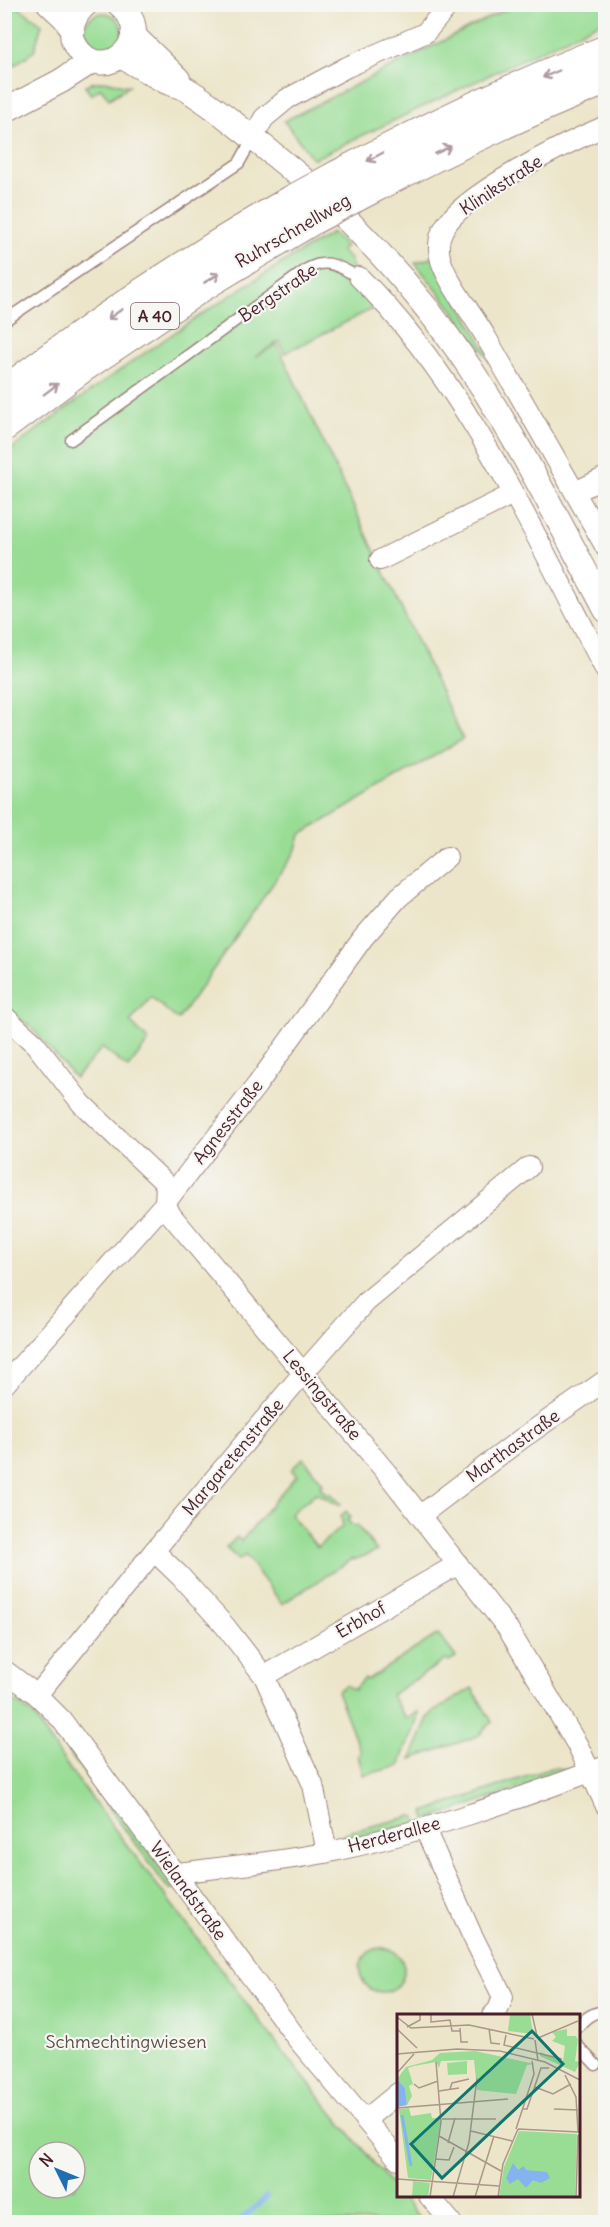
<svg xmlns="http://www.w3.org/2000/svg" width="610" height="2227" font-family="Delius,sans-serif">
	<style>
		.green { fill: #99dd95; stroke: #727e60; stroke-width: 1.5; fill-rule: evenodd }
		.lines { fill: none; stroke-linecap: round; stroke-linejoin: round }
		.stream { stroke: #84b3ef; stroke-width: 5 }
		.service-casing { stroke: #9b827a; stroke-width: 13 }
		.minor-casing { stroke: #9b827a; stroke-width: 22 }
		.tertiary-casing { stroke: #9b827a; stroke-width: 26 }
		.motorway-casing { stroke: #9b827a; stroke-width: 35 }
		.service { stroke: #fff; stroke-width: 10 }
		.minor { stroke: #fff; stroke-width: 20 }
		.tertiary { stroke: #fff; stroke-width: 24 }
		.motorway { stroke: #fff; stroke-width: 33 }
		.motorway-bridge-casing { stroke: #9b827a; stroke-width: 35; stroke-linecap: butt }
		.motorway-bridge { stroke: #fff; stroke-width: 33 }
		.oneway { stroke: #ae9aa0 }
		.labels { text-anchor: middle; stroke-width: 4.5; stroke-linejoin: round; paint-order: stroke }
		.shield { fill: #f6f6f2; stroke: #7e6067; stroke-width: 1.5 }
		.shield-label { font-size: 16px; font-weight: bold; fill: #4a1f2b }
		.street-label { font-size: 18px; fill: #4a1f2b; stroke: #f6f6f2 }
		.park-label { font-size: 18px; fill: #5e4e46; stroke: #f6f6f2 }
		.inset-river { fill: none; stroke: #84b3ef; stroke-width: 3 }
		.inset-road { fill: none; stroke: #ab968a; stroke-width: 1.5 }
		.view { fill: #0f766e; fill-opacity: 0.15; stroke: #0f766e; stroke-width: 3 }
		.inset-edge { fill: none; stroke: #4a1f2b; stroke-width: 3 }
	</style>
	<rect width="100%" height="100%" fill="#f6f6f2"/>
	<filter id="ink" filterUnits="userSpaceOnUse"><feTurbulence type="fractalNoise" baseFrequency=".0167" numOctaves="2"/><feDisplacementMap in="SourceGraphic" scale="12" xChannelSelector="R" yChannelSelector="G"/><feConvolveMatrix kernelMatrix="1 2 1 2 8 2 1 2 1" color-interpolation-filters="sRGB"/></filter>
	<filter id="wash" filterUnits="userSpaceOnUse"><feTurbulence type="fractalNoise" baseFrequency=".008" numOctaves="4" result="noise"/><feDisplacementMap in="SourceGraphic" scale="24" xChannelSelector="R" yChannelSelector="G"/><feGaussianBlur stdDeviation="1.35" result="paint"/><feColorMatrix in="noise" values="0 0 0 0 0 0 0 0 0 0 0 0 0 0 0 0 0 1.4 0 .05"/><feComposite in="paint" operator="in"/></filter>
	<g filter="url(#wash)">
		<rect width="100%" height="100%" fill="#ece5c9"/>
		<g class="green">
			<polygon points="5,4 15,5 42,24 34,51 5,72"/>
			<polygon points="516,4 605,5 605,20 313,159 284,121"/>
			<circle cx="103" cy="32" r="19"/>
			<polygon points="105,81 129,86 109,99 101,88 91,95 85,86 90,83"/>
			<path d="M332 233 346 246 341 251 351 260 352 272 374 308 285 353 279 341 255 357 277 344 463 739 300 835 295 852 178 1020 151 997 130 1022 149 1041 128 1068 102 1048 75 1078 29 1025 14 1016 5 1022V454C110 375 218 300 332 233Z"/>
			<polygon points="434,257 497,370 452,309 415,263"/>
			<path d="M303 1458 323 1483 320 1487 327 1495 330 1493 341 1504 338 1505 316 1493 290 1514 317 1547 343 1526 341 1516 346 1511 351 1517 347 1520 354 1527 357 1525 377 1551 354 1560 352 1559 282 1604 245 1555 239 1560 226 1548 237 1537 241 1541C259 1521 278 1495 297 1475L291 1470Z"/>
			<path d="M438 1634 456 1657 449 1661 445 1660 391 1695 406 1719 418 1712C418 1731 402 1747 400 1766L363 1775 358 1755 361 1753 337 1691 346 1685 353 1690 365 1678 367 1680Z"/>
			<polygon points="472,1688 492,1722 478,1736 411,1759 428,1718 433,1712"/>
			<path d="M7 1696 33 1715 71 1771 287 2057 422 2222H5L4 1699ZM39 2152H75V2188H39Z"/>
			<polygon points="56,1725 176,1889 169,1890 51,1728"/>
			<polygon points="551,1768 568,1769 569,1771 426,1820 424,1812"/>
			<polygon points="412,1816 416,1817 417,1823 340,1841 340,1838 345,1833"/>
			<circle cx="382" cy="1970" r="22"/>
		</g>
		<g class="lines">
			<polyline class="stream" points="238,2222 267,2197"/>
		</g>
	</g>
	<g filter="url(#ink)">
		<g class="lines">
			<g class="service-casing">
				<g id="service">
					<polyline points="4,321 239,163 253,138"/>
					<path d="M71 440 307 269C329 257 338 267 359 277"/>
					<path d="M578 2027C586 2017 593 2012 606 2011"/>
					<polyline points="578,2046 596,2065"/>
				</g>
			</g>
			<g class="minor-casing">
				<g id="minor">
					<polyline points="47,4 63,19 71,30"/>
					<path d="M606 126C568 142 460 195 443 230 438 239 438 251 441 261 450 287 473 314 487 339 527 408 567 478 606 548"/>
					<polyline points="253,138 264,118 287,99 347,67 425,33 447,7 452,4"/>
					<path d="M359 277C466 381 537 540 606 671"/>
					<polyline points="575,492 606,477"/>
					<polyline points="380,560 513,494"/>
					<polyline points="4,1016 35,1044 82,1104 166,1184 165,1203 171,1215 386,1472 508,1629 578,1746 606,1806"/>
					<polyline points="4,1385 165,1203 257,1085 363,938 399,897 447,857"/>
					<polyline points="421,1515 521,1439 606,1380"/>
					<polyline points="154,1551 180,1576 225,1626 264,1676 313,1785 327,1852"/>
					<polyline points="4,1670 37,1695 61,1719 298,2040 398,2159"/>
					<polyline points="264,1676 458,1564"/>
					<polyline points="37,1695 154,1551 304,1372 366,1302 529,1167"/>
					<polyline points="425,1829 471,1933 503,1997 498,2010 492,2016"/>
					<path d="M175 1873C225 1867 276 1862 325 1853 421 1833 514 1801 606 1766"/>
					<polyline points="365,2120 398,2093"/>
					<polyline points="429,2196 451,2222"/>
				</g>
			</g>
			<g class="tertiary-casing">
				<g id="tertiary">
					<path d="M86 4C49 36 93 83 124 53 129 48 133 41 134 33 134 21 128 11 119 4"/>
					<polyline points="133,35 178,79"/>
					<path d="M121 56C135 64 150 73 165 81 171 84 179 85 186 89 213 105 238 127 263 146 342 208 414 284 470 368 521 445 562 528 606 610"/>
					<polyline points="4,111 61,81 92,61"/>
				</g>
			</g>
			<g class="motorway-casing">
				<g id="motorway">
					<path d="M336 178C424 131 513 88 606 52"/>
					<path d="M354 196C436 153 519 113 606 78"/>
					<path d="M4 394C96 324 193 259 294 201"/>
					<polyline points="4,424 83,365 204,283 312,218"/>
				</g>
			</g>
			<use href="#service" class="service"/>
			<use href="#minor" class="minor"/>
			<use href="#tertiary" class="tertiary"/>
			<use href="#motorway" class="motorway"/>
			<g class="motorway-bridge-casing">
				<g id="motorway-bridge">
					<polyline points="294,201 336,178"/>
					<polyline points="312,218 354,196"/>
				</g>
			</g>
			<use href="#motorway-bridge" class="motorway-bridge"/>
		</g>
		<defs><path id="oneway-shaft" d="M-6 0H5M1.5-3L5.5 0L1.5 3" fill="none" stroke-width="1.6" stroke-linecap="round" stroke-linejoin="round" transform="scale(1.5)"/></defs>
		<g class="oneway">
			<use href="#oneway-shaft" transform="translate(551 74) rotate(157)"/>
			<use href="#oneway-shaft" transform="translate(443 150) rotate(-25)"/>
			<use href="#oneway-shaft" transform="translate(375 157) rotate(152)"/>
			<use href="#oneway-shaft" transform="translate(212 278) rotate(-31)"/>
			<use href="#oneway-shaft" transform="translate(115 314) rotate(146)"/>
			<use href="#oneway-shaft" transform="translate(51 389) rotate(-37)"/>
		</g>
	</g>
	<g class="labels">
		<rect class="shield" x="131" y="303" width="48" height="26" rx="4.5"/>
		<g class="shield-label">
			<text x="155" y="322">A 40</text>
		</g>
		<g class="street-label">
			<text transform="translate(501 185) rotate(-33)" y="6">Klinikstraße</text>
			<text transform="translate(293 231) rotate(-30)" y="6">Ruhrschnellweg</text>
			<text transform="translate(278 293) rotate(-34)" y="6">Bergstraße</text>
			<text transform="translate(228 1122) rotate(-52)" y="6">Agnesstraße</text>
			<text transform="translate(322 1395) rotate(50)" y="6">Lessingstraße</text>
			<text transform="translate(513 1446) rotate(-36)" y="6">Marthastraße</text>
			<text transform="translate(233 1457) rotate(-50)" y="6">Margaretenstraße</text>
			<text transform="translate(361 1620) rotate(-30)" y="6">Erbhof</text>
			<text transform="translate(394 1835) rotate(-15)" y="6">Herderallee</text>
			<text transform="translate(188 1891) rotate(54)" y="6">Wielandstraße</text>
		</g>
		<g class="park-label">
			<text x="126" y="2048">Schmechtingwiesen</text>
		</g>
	</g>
	<g transform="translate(397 2014)">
		<rect width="183" height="183" fill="#ece5c9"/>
		<path d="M113 0H133L136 20 111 17ZM170 15V22H179L181 26 178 47 183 48 178 58 143 42V38L166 47 168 32 155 27 159 23 155 18ZM78 37 138 50 130 51 119 80 80 76 77 46 44 47 42 54 39 48 17 52 11 54 16 70 12 72 15 82 10 91 8 74 0 65 9 53 35 46 43 39ZM70 47V60L51 61 50 49ZM12 94 14 102 34 99 35 104H44L34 166 11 164 2 95ZM122 117 180 120 178 183H102L107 153ZM16 167 33 169 31 183H15Z" fill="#99dd95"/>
		<path d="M0 65 8 74 10 91 0 93ZM116 149 121 156 127 152 129 156 150 158 153 164 144 169 136 166 129 174 121 165 113 170 109 164Z" fill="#84b3ef"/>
		<path class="inset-river" d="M5 101 14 152"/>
		<path class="inset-road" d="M135 0 140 22M34 1V8L53 6 55 17H63M0 3 14 14 72 11 137 25M10 13 23 6V0M63 14 64 28H71M0 15 20 34M92 15 94 29 103 30M109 21 107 31 165 45M141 24 181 7M138 26 141 47M0 40 60 35 103 37 148 48 183 66M0 59 17 40M168 61 179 83 181 118M17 70 22 74 41 67M138 73 156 80 174 70M53 75 55 69 72 65M42 77 62 74M0 94 111 85M125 95H130L144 54H152M157 95 181 96M45 105H99M119 115 137 60 135 47M121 115 182 118M74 117 115 127M42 122 104 157M51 129 58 104M38 145 52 146 57 133M0 165 102 172M33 183 44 108 39 48M56 183 72 128 80 64M78 183 97 122M101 183 106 150 121 115M179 183 181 121"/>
		<path class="view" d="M135 17 166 50 45 164 14 130Z"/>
		<rect width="183" height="183" class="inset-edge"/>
	</g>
	<rect width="610" height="2227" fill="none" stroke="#f6f6f2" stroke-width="24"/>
	<g transform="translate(57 2170) rotate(313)"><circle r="28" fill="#f6f6f2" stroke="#b1a0a2" stroke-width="1.5"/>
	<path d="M0-4.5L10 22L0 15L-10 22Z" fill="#1f6fb2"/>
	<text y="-9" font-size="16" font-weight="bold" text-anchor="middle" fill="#4a1f2b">N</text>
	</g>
</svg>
